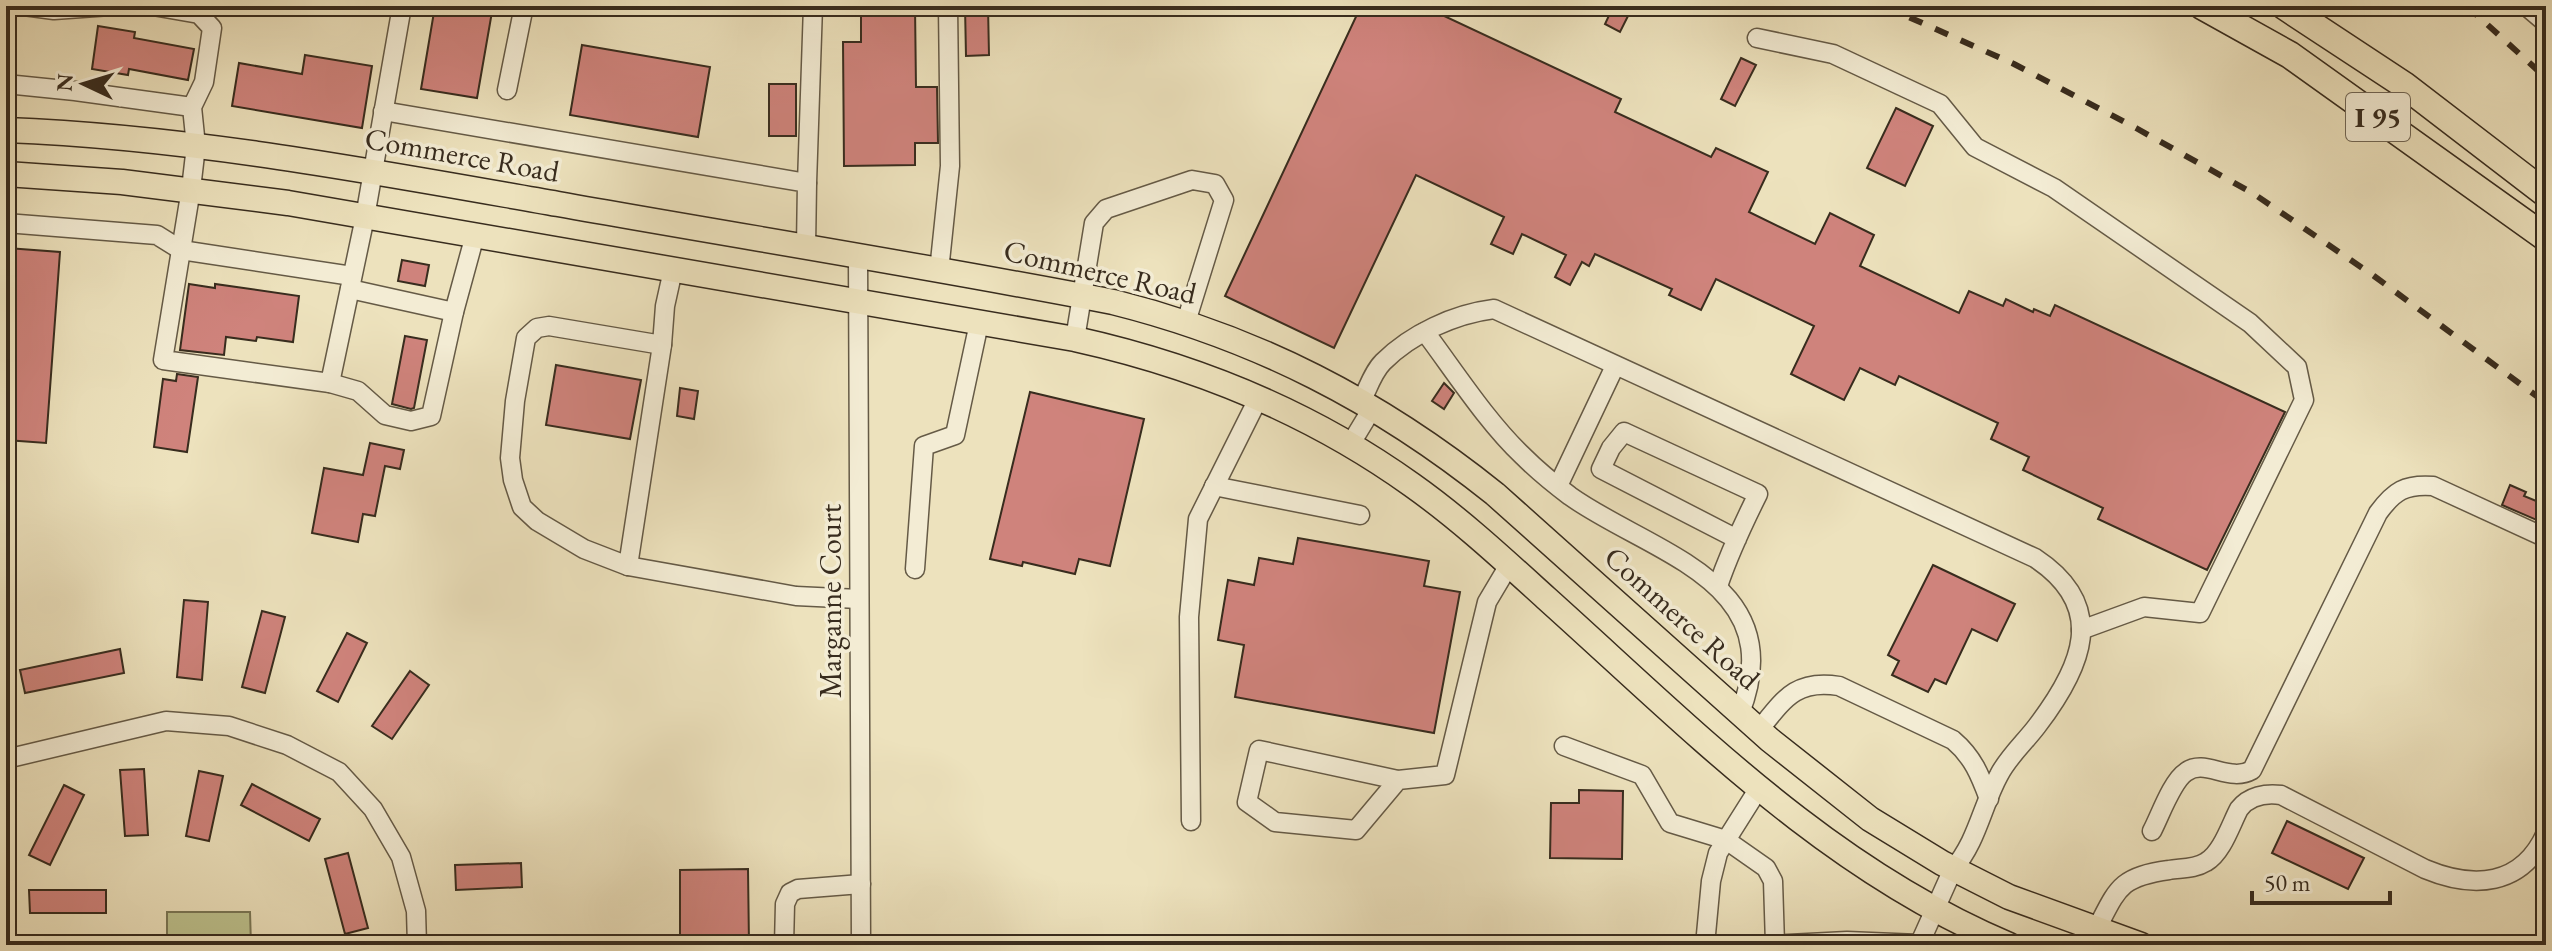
<svg xmlns="http://www.w3.org/2000/svg" width="2552" height="951" font-family="'EB Garamond',serif">
	<style>
		.green { fill: #bdc28e; stroke: #7a7756; stroke-width: 2 }
		.building { fill: #cf837c; stroke: #382c1e; stroke-width: 2 }
		.lines { fill: none; stroke-linecap: round; stroke-linejoin: round }
		.minor-casing { stroke: #655a46; stroke-width: 21 }
		.major-casing { stroke: #382c1e; stroke-width: 27 }
		.highway-casing { stroke: #382c1e; stroke-width: 29 }
		.minor { stroke: #f3ecd4; stroke-width: 18 }
		.major { stroke: #ede2bd; stroke-width: 24 }
		.highway { stroke: #ede2bd; stroke-width: 26 }
		.rail { stroke: #382c1e; stroke-width: 6; stroke-dasharray: 14 14; stroke-linecap: butt }
		.labels { text-anchor: middle; stroke-width: 7; stroke-linejoin: round; paint-order: stroke }
		.shield { fill: #f3ecd4; stroke: #706655; stroke-width: 2 }
		.shield-label { font-size: 28px; font-weight: bold; fill: #382c1e }
		.street-label { font-size: 30px; fill: #382c1e; stroke: #f3ecd4 }
	</style>
	<rect width="100%" height="100%" fill="#ede2bd"/>
	<filter id="stains"><feTurbulence type="fractalNoise" baseFrequency=".0025" numOctaves="4"/><feColorMatrix values="0 0 0 0 .2 0 0 0 0 .09 0 0 0 0 .02 0 0 0 .5 -.17"/></filter>
	<radialGradient id="worn" r=".72"><stop offset=".6" stop-color="#630" stop-opacity="0"/><stop offset="1" stop-color="#630" stop-opacity=".3"/></radialGradient>
	<polygon class="green" points="167,912 250,912 251,945 167,945"/>
	<g class="building">
		<polygon points="435,6 493,6 477,98 421,89"/>
		<polygon points="861,6 915,6 916,87 937,87 938,143 915,143 915,165 844,166 843,42 861,42"/>
		<polygon points="965,6 988,6 989,55 966,56"/>
		<polygon points="1361,6 1423,6 1621,99 1615,112 1711,157 1716,148 1768,172 1749,212 1815,244 1830,213 1874,235 1860,266 1959,313 1969,291 2003,306 2006,299 2033,312 2034,309 2050,316 2055,305 2285,412 2207,570 2098,519 2103,508 2023,470 2029,457 1991,439 1998,423 1899,376 1895,385 1860,368 1844,400 1791,374 1814,326 1716,279 1701,310 1669,295 1672,289 1595,254 1589,266 1582,262 1570,285 1555,277 1566,255 1522,234 1513,254 1491,244 1504,217 1416,175 1334,348 1225,296"/>
		<polygon points="1612,9 1628,16 1620,32 1605,24"/>
		<polygon points="98,26 135,32 134,38 194,49 188,80 129,69 128,75 92,69"/>
		<polygon points="582,45 710,67 698,137 570,115"/>
		<polygon points="305,55 372,66 362,128 232,106 239,63 302,74"/>
		<polygon points="1741,58 1756,65 1735,106 1721,99"/>
		<rect x="769" y="84" width="27" height="52"/>
		<polygon points="1896,108 1933,126 1905,186 1867,168"/>
		<polygon points="7,248 60,252 46,443 6,440"/>
		<polygon points="402,260 429,265 425,286 398,281"/>
		<polygon points="189,284 215,288 215,284 299,296 293,342 257,337 256,341 226,337 224,355 180,350"/>
		<polygon points="405,336 427,340 414,408 411,409 392,404"/>
		<polygon points="556,365 641,380 630,439 546,425"/>
		<polygon points="177,374 198,377 187,452 154,447 163,379 176,381"/>
		<polygon points="1444,383 1454,393 1444,409 1432,401"/>
		<polygon points="680,388 698,391 694,419 677,416"/>
		<polygon points="1030,392 1144,419 1110,566 1079,559 1075,574 1023,562 1022,566 990,559"/>
		<polygon points="370,443 404,450 400,469 385,466 375,516 363,514 358,542 312,533 324,468 363,475"/>
		<polygon points="2510,485 2526,492 2524,496 2546,505 2546,524 2502,505"/>
		<polygon points="1298,538 1429,561 1424,586 1460,592 1434,733 1235,697 1244,645 1218,640 1228,580 1254,585 1259,558 1293,564"/>
		<polygon points="1933,565 2015,604 1997,641 1972,629 1946,684 1935,679 1928,692 1892,675 1899,661 1888,655"/>
		<polygon points="184,600 208,602 202,680 177,677"/>
		<polygon points="262,611 285,617 265,693 242,687"/>
		<polygon points="347,633 367,643 338,702 317,691"/>
		<polygon points="120,649 124,673 25,693 20,670"/>
		<polygon points="410,671 429,685 392,739 372,726"/>
		<polygon points="144,769 148,835 125,836 120,770"/>
		<polygon points="199,771 223,776 209,841 186,836"/>
		<polygon points="252,784 320,819 309,841 241,805"/>
		<polygon points="64,785 84,795 50,865 29,855"/>
		<polygon points="1579,790 1623,791 1622,859 1550,858 1551,803 1579,803"/>
		<polygon points="2287,821 2364,858 2348,889 2272,853"/>
		<polygon points="348,853 368,928 345,934 325,859"/>
		<polygon points="521,863 522,887 456,890 455,865"/>
		<polygon points="748,869 749,945 680,945 680,870"/>
		<polygon points="29,890 106,890 106,913 30,913"/>
	</g>
	<g class="lines">
		<g class="minor-casing">
			<g id="minor">
				<polyline points="24,6 54,10 110,6"/>
				<polyline points="153,6 199,14 212,28 204,82 192,107 196,146 191,189 163,360 330,383 365,217 402,6"/>
				<polyline points="2526,6 2546,23"/>
				<polyline points="1757,38 1833,54 1940,104 1975,147 2054,188 2250,323 2297,367 2304,400 2200,613 2144,607 2081,630"/>
				<polyline points="6,84 75,91 192,107"/>
				<polyline points="507,90 524,6"/>
				<polyline points="383,111 807,183 806,247"/>
				<polyline points="807,183 813,6"/>
				<polyline points="6,223 157,235 181,250 352,276"/>
				<polyline points="858,257 861,945"/>
				<polyline points="673,270 665,306 662,345 549,326 537,328 526,338 515,401 510,458 513,480 522,507 537,521 584,549 628,566 796,596 859,599"/>
				<polyline points="939,271 950,166 948,6"/>
				<polyline points="350,289 454,312 475,235"/>
				<path d="M1425 332C1455 372 1487 422 1523 456 1537 470 1554 484 1570 496 1650 553 1792 581 1740 713"/>
				<polyline points="1075,339 1094,223 1106,209 1192,180 1215,184 1224,200 1186,322"/>
				<polyline points="330,383 358,391 385,415 411,421 431,416 454,312"/>
				<path d="M1362 400C1368 388 1373 372 1383 362 1411 334 1454 314 1494 309L2035 558C2109 607 2082 667 2037 726 2025 742 2008 757 1999 775 1982 806 1977 842 1953 869L1919 945"/>
				<polyline points="1350,445 1373,407"/>
				<polyline points="1214,486 1360,515"/>
				<polyline points="1558,486 1615,366"/>
				<polyline points="628,566 662,345"/>
				<polyline points="915,569 924,446 955,435 979,323"/>
				<path d="M1718 586C1729 554 1743 524 1758 494L1624 432 1611 448 1601 469 1737 539"/>
				<path d="M1759 730C1784 699 1796 679 1839 686L1953 740C1973 757 1980 775 1989 799"/>
				<polyline points="1564,746 1642,775 1670,823 1726,840 1766,868 1773,881 1775,944"/>
				<polyline points="6,759 166,721 229,726 287,745 339,772 373,809 401,857 416,911 417,945"/>
				<polyline points="1398,780 1356,830 1275,822 1247,802 1259,750 1398,780 1445,775 1487,602 1509,565"/>
				<polyline points="1191,821 1189,617 1198,519 1259,397"/>
				<path d="M2152 831C2160 816 2172 781 2186 772 2205 758 2229 783 2252 770L2378 513C2394 491 2405 484 2433 486L2546 538"/>
				<path d="M2096 930C2118 888 2119 877 2169 870 2181 868 2195 869 2206 862 2222 853 2231 824 2239 809 2249 796 2266 793 2281 795L2425 869C2473 889 2522 887 2546 833"/>
				<polyline points="784,945 785,904 790,893 798,889 861,884"/>
				<polyline points="1705,945 1711,881 1718,853 1759,788"/>
				<polyline points="1766,945 1847,941 1919,944"/>
			</g>
		</g>
		<g class="major-casing">
			<g id="major">
				<path d="M6 130C192 137 375 172 558 204 743 237 928 266 1113 302 1257 338 1379 401 1495 494L1770 740 1870 819 1942 863 2009 897 2141 945"/>
				<path d="M6 174 122 182 288 203 1075 339C1197 366 1310 412 1412 485 1460 519 1503 559 1546 598 1692 729 1826 868 2009 945"/>
			</g>
		</g>
		<g class="highway-casing">
			<g id="highway">
				<polyline points="2202,6 2290,55 2546,238"/>
				<polyline points="2284,6 2404,85 2546,194"/>
			</g>
		</g>
		<use href="#minor" class="minor"/>
		<use href="#major" class="major"/>
		<use href="#highway" class="highway"/>
		<g class="rail">
			<polyline points="1884,6 2014,64 2136,128 2254,194 2374,276 2546,403"/>
			<polyline points="2467,6 2546,78"/>
		</g>
	</g>
	<g class="labels">
		<rect class="shield" x="2346" y="93" width="64" height="48" rx="6"/>
		<g class="shield-label">
			<text x="2378" y="127">I 95</text>
		</g>
		<g class="street-label">
			<text transform="translate(462 155) rotate(10)" y="10">Commerce Road</text>
			<text transform="translate(1100 272) rotate(13)" y="10">Commerce Road</text>
			<text transform="translate(831 601) rotate(-90)" y="10">Marganne Court</text>
			<text transform="translate(1682 618) rotate(42)" y="10">Commerce Road</text>
		</g>
	</g>
	<rect width="2552" height="951" fill="none" stroke="#ede2bd" stroke-width="32"/>
	<rect x="8" y="8" width="2536" height="935" fill="none" stroke="#382c1e" stroke-width="4"/>
	<rect x="16" y="16" width="2520" height="919" fill="none" stroke="#382c1e" stroke-width="2"/>
	<g transform="translate(84 84) rotate(274)" stroke="#f3ecd4" stroke-width="6" paint-order="stroke">
	<path d="M0-6L14 30L0 20L-14 30Z" fill="#382c1e"/>
	<text y="-12" font-size="22" font-weight="bold" text-anchor="middle" fill="#382c1e">N</text>
	</g>
	<path d="M2252 891v12h138v-12" fill="none" stroke="#382c1e" stroke-width="4"/>
	<text x="2264" y="891" font-size="24" fill="#382c1e" stroke="#f3ecd4" stroke-width="6" paint-order="stroke">50 m</text>
	<rect width="100%" height="100%" filter="url(#stains)"/>
	<rect width="100%" height="100%" fill="url(#worn)"/>
</svg>
